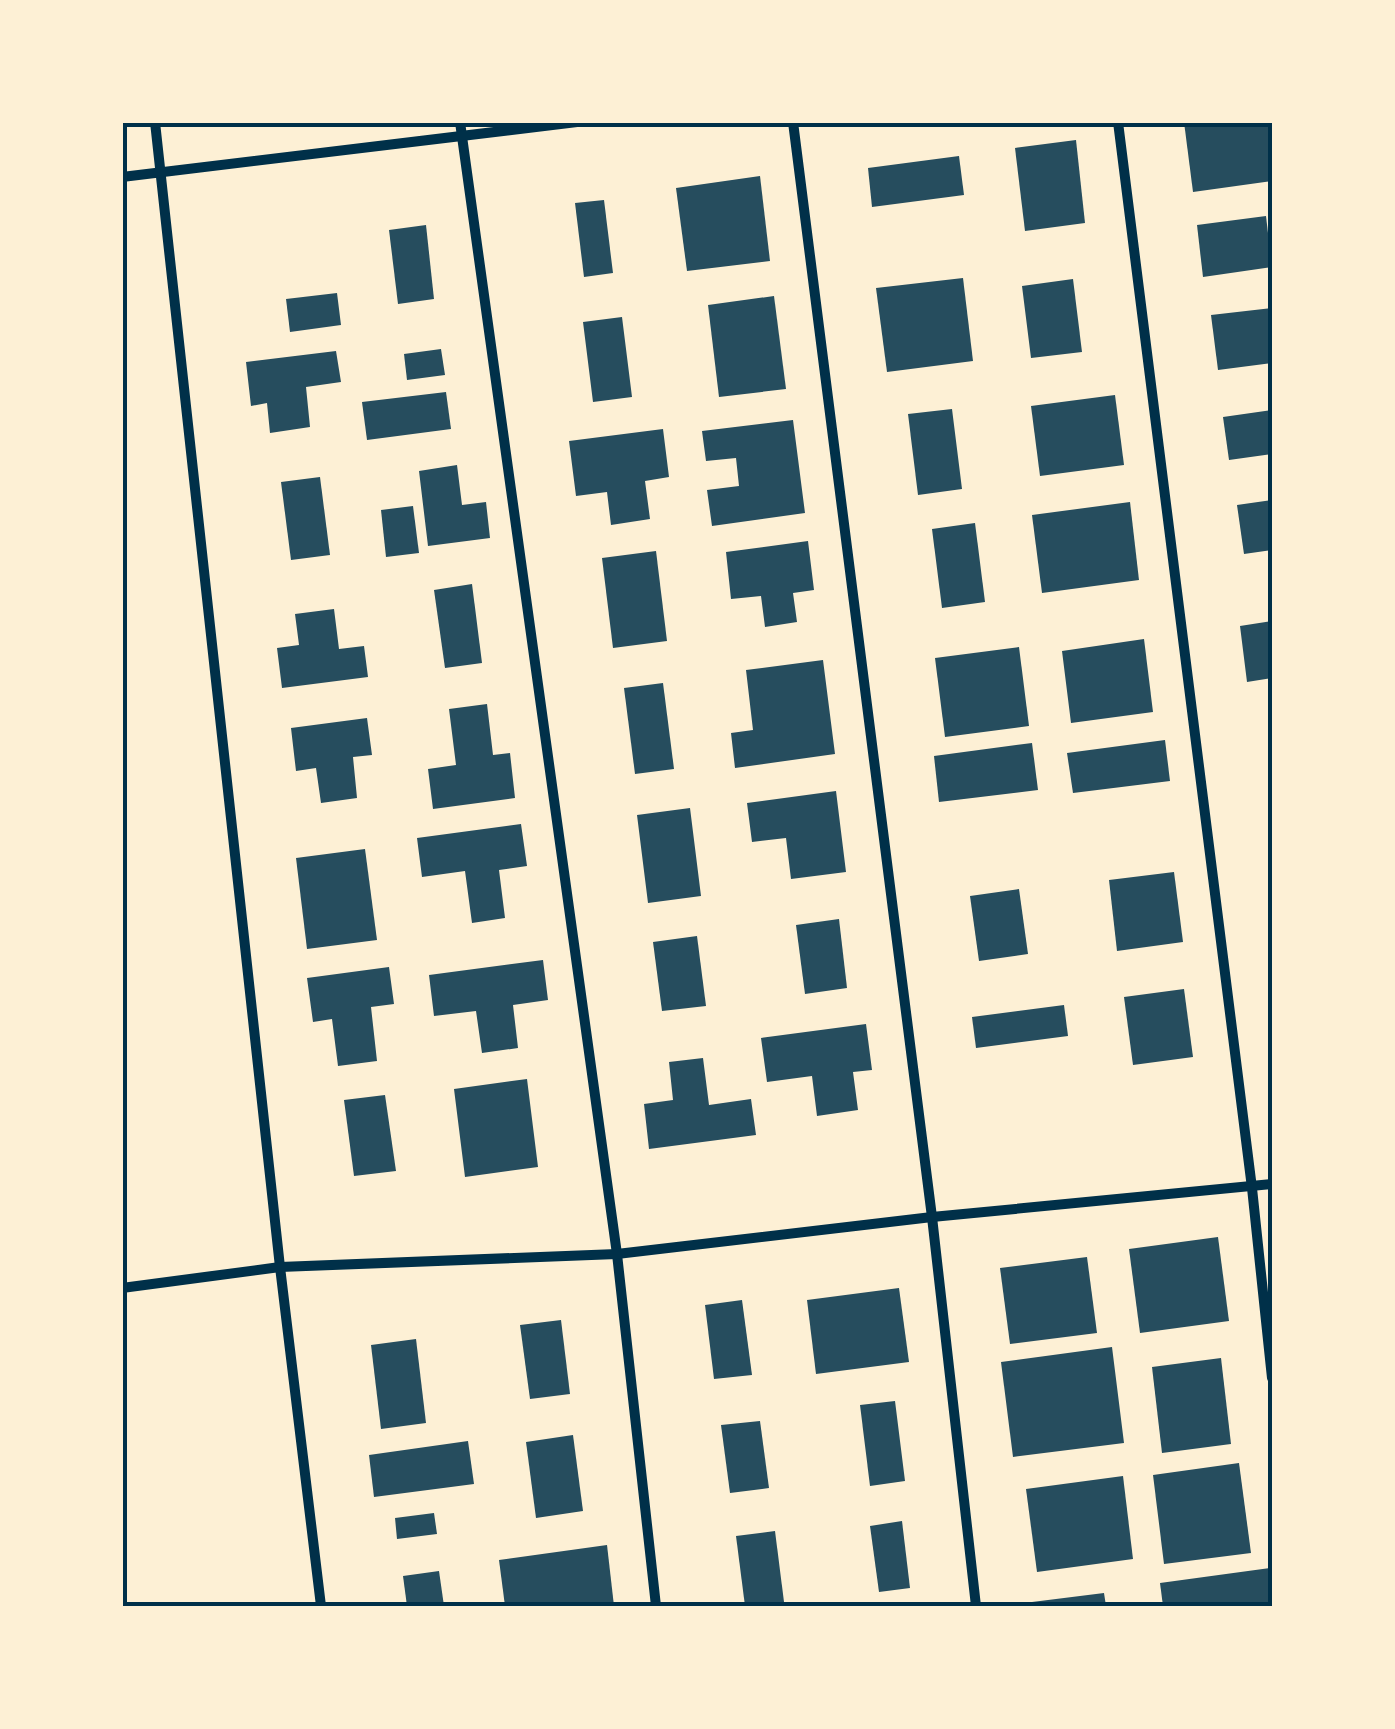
<svg xmlns="http://www.w3.org/2000/svg" width="1395" height="1729" font-family="'Noto Serif',serif">
	<style>
		.building { fill: #264d5e }
		.lines { fill: none; stroke-linecap: round; stroke-linejoin: round }
		.minor { stroke: #003049; stroke-width: 10 }
		.neatline { fill: none; stroke: #003049; stroke-width: 4 }
	</style>
	<rect width="100%" height="100%" fill="#fdf0d5"/>
	<g class="building">
		<polygon points="1184,122 1272,122 1272,181 1193,192"/>
		<polygon points="1076,140 1085,223 1025,231 1015,148"/>
		<polygon points="959,156 964,195 872,207 868,168"/>
		<polygon points="760,176 770,261 687,271 676,188"/>
		<polygon points="604,200 613,273 584,277 575,203"/>
		<polygon points="1266,216 1272,267 1203,277 1197,225"/>
		<polygon points="426,225 434,299 398,304 389,230"/>
		<polygon points="963,278 973,361 887,372 876,288"/>
		<polygon points="1073,279 1082,352 1031,358 1022,286"/>
		<polygon points="337,293 341,325 290,332 286,299"/>
		<polygon points="774,296 786,389 719,397 708,305"/>
		<polygon points="1272,308 1272,363 1218,370 1211,315"/>
		<polygon points="622,317 632,397 593,402 583,322"/>
		<polygon points="441,349 445,375 407,380 404,354"/>
		<polygon points="336,351 341,382 306,387 310,427 270,433 267,403 251,406 246,362"/>
		<polygon points="446,392 451,429 367,440 362,402"/>
		<polygon points="1115,395 1124,465 1040,476 1031,406"/>
		<polygon points="952,409 962,489 918,495 908,414"/>
		<polygon points="1272,410 1272,454 1229,460 1223,417"/>
		<polygon points="793,420 805,513 712,526 707,490 739,486 736,458 706,461 702,431"/>
		<polygon points="663,429 669,477 645,481 650,519 611,525 607,492 576,496 569,441"/>
		<polygon points="457,465 462,505 486,502 490,538 428,546 419,471"/>
		<polygon points="320,477 330,555 291,560 281,482"/>
		<polygon points="1272,500 1272,550 1244,554 1237,505"/>
		<polygon points="1130,502 1139,580 1042,593 1032,515"/>
		<polygon points="413,506 419,553 386,557 381,510"/>
		<polygon points="975,523 985,602 942,608 932,529"/>
		<polygon points="808,541 814,590 793,593 797,622 765,627 761,596 731,599 726,552"/>
		<polygon points="656,551 667,641 613,648 602,558"/>
		<polygon points="472,584 482,663 445,668 434,590"/>
		<polygon points="334,609 339,649 364,646 368,677 282,688 277,648 299,645 295,614"/>
		<polygon points="1272,621 1272,678 1247,682 1240,626"/>
		<polygon points="1144,639 1153,712 1071,723 1062,651"/>
		<polygon points="1019,647 1029,726 945,737 935,658"/>
		<polygon points="823,660 835,754 735,768 731,733 753,730 746,670"/>
		<polygon points="663,683 674,769 635,774 624,688"/>
		<polygon points="487,704 493,755 510,753 515,798 433,809 428,769 456,765 449,709"/>
		<polygon points="367,718 372,755 353,757 357,798 321,803 316,768 296,771 291,728"/>
		<polygon points="1165,740 1170,781 1073,793 1067,753"/>
		<polygon points="1032,743 1038,790 939,802 934,756"/>
		<polygon points="836,791 846,872 791,879 786,838 752,842 747,803"/>
		<polygon points="690,808 701,896 648,903 637,815"/>
		<polygon points="521,824 527,866 499,870 505,918 472,923 465,871 422,877 417,838"/>
		<polygon points="365,849 377,940 307,949 296,858"/>
		<polygon points="1174,872 1183,942 1117,951 1109,880"/>
		<polygon points="1019,889 1028,954 979,961 970,896"/>
		<polygon points="839,919 847,988 805,994 796,925"/>
		<polygon points="697,936 706,1006 662,1011 653,942"/>
		<polygon points="543,960 548,1000 513,1005 518,1048 482,1053 476,1011 434,1016 429,975"/>
		<polygon points="389,967 394,1004 371,1007 377,1061 338,1066 332,1019 313,1022 307,978"/>
		<polygon points="1184,989 1193,1057 1133,1065 1124,997"/>
		<polygon points="1064,1005 1068,1036 976,1048 972,1017"/>
		<polygon points="866,1024 872,1070 853,1072 858,1110 817,1116 812,1076 767,1082 761,1038"/>
		<polygon points="703,1058 709,1105 751,1099 756,1135 649,1149 644,1104 673,1100 669,1062"/>
		<polygon points="527,1079 538,1167 465,1177 454,1089"/>
		<polygon points="385,1095 396,1171 354,1176 344,1100"/>
		<polygon points="1218,1237 1229,1321 1140,1333 1129,1249"/>
		<polygon points="1087,1257 1097,1333 1010,1344 1000,1268"/>
		<polygon points="899,1288 909,1362 816,1374 807,1300"/>
		<polygon points="742,1300 752,1375 714,1379 705,1305"/>
		<polygon points="561,1320 570,1394 530,1399 520,1325"/>
		<polygon points="416,1339 426,1423 381,1429 371,1345"/>
		<polygon points="1112,1347 1124,1443 1013,1457 1001,1362"/>
		<polygon points="1221,1358 1231,1444 1162,1453 1152,1367"/>
		<polygon points="895,1401 905,1481 870,1486 860,1405"/>
		<polygon points="760,1421 769,1488 730,1493 721,1425"/>
		<polygon points="573,1435 583,1511 536,1518 526,1442"/>
		<polygon points="468,1441 474,1484 374,1497 369,1455"/>
		<polygon points="1239,1463 1251,1553 1164,1564 1153,1475"/>
		<polygon points="1123,1476 1133,1559 1037,1572 1026,1489"/>
		<polygon points="434,1513 437,1534 397,1539 395,1518"/>
		<polygon points="902,1521 910,1588 879,1592 870,1526"/>
		<polygon points="775,1531 784,1602 745,1606 736,1536"/>
		<polygon points="607,1545 614,1606 505,1606 499,1560"/>
		<polygon points="1270,1568 1272,1606 1163,1606 1160,1583"/>
		<polygon points="439,1571 444,1606 407,1606 403,1576"/>
		<polygon points="1104,1593 1106,1606 1033,1606 1032,1602"/>
	</g>
	<g class="lines">
		<g class="minor">
			<polyline points="155,122 280,1267 321,1606"/>
			<polyline points="460,122 617,1254 656,1606"/>
			<polyline points="793,122 932,1217 976,1606"/>
			<polyline points="1118,122 1252,1188 1272,1378"/>
			<polyline points="122,177 577,122"/>
			<polyline points="122,1288 280,1267 617,1254 932,1217 1272,1184"/>
		</g>
	</g>
	<rect width="1395" height="1729" fill="none" stroke="#fdf0d5" stroke-width="250"/>
	<rect x="125" y="125" width="1145" height="1479" class="neatline"/>
</svg>
